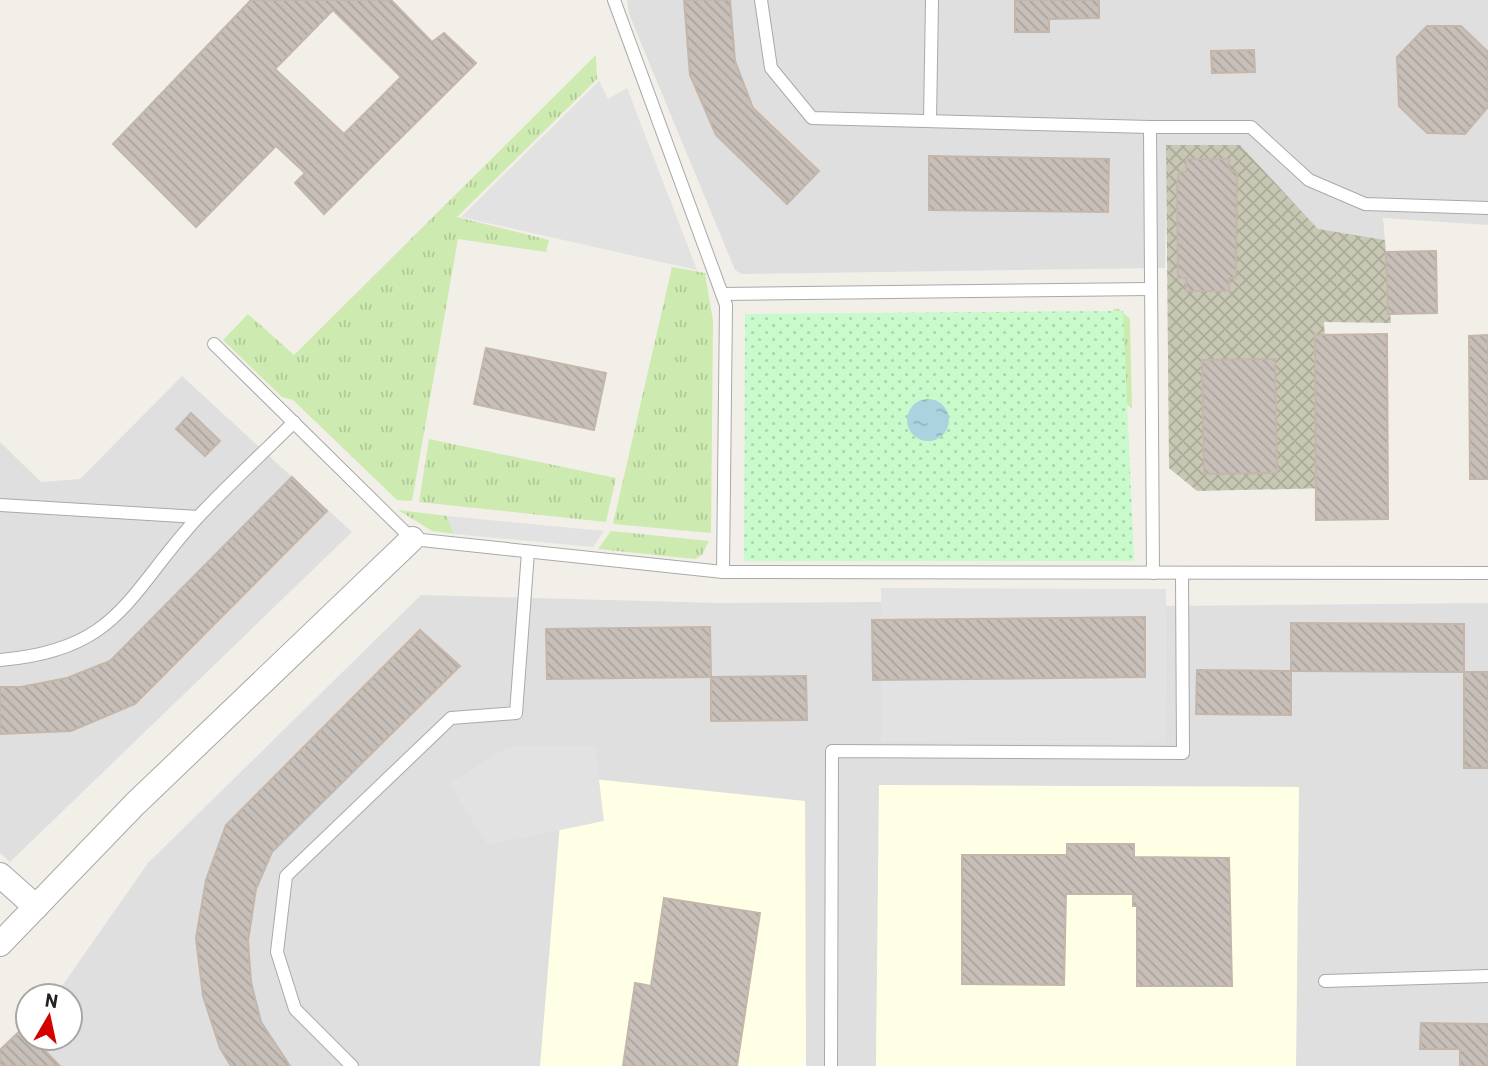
<svg xmlns="http://www.w3.org/2000/svg" width="1488" height="1066" font-family="Barlow,sans-serif">
	<style>
		.residential { fill: #e0dfdf }
		.education { fill: #ffffe5 }
		.construction { fill: url(#construction-cross-hatch) }
		.grass { fill: url(#grass-tufts) }
		.park { fill: url(#park-dots) }
		.parking { fill: #e2e2e2 }
		.water { fill: url(#water-ripples) }
		.building { fill: url(#building-back-hatch); stroke: #c4b6ab; stroke-width: 2; fill-rule: evenodd }
		.lines { fill: none; stroke-linecap: round; stroke-linejoin: round }
		.lane-casing { stroke: #a9a9a9; stroke-width: 14 }
		.street-casing { stroke: #a9a9a9; stroke-width: 26 }
		.lane { stroke: #fff; stroke-width: 12 }
		.street { stroke: #fff; stroke-width: 24 }
	</style>
	<defs>
		<pattern id="construction-cross-hatch" width="8" height="8" patternUnits="userSpaceOnUse" patternTransform="scale(1.75)"><rect width="8" height="8" fill="#c7c7b4"/><path d="M0 0l8 8M0 8l8-8" fill="none" stroke="#abab9a"/></pattern>
		<pattern id="grass-tufts" width="24" height="20" patternUnits="userSpaceOnUse" patternTransform="scale(1.75)"><rect width="24" height="20" fill="#cdebb0"/><path d="M3 7l-1-3M5 7V3M7 7l1-3M15 17l-1-3M17 17v-4M19 17l1-3" fill="none" stroke="#b0c997"/></pattern>
		<pattern id="park-dots" width="8" height="8" patternUnits="userSpaceOnUse" patternTransform="scale(1.75)"><rect width="8" height="8" fill="#c8facc"/><path d="M2 2h.1M6 6h.1" fill="none" stroke="#acd6af" stroke-width="1.8" stroke-linecap="round"/></pattern>
		<pattern id="water-ripples" width="26" height="14" patternUnits="userSpaceOnUse" patternTransform="scale(1.75)"><rect width="26" height="14" fill="#aad3df"/><path d="M2 4q2-2 4 0t4 0M15 11q2-2 4 0t4 0" fill="none" stroke="#92b5bf"/></pattern>
		<pattern id="building-back-hatch" width="6" height="6" patternUnits="userSpaceOnUse" patternTransform="scale(1.75)"><rect width="6" height="6" fill="#c7bfb8"/><path d="M-1 5l2 2M0 0l6 6M5-1l2 2" fill="none" stroke="#aba49e"/></pattern>
	</defs>
	<rect width="100%" height="100%" fill="#f2efe9"/>
	<g class="residential">
		<polygon points="627,0 1488,0 1488,225 1383,218 1385,240 1318,230 1240,145 1167,145 1165,268 741,274 735,270 629,14"/>
		<polygon points="182,376 352,532 10,862 0,853 0,442 41,482 80,479"/>
		<polygon points="421,595 717,603 881,602 881,742 1165,743 1166,606 1488,603 1488,1066 1296,1066 1298,787 880,785 876,1066 0,1066 0,1057 28,1031 28,1038 70,1038 70,996 55,996 148,863"/>
	</g>
	<g class="education">
		<polygon points="564,776 805,801 806,1066 540,1066"/>
		<polygon points="879,785 1299,787 1296,1066 876,1066"/>
	</g>
	<polygon class="construction" points="1166,145 1240,145 1318,229 1385,240 1391,323 1324,322 1333,488 1197,491 1169,468"/>
	<g class="grass">
		<polygon points="596,55 597,79 457,217 549,240 546,252 458,239 412,501 397,500 293,400 282,397 223,340 248,314 294,355"/>
		<polygon points="672,267 705,273 713,321 711,533 613,524"/>
		<polygon points="1114,309 1119,309 1130,319 1132,409 1101,380 1097,350"/>
		<polygon points="429,439 616,478 606,522 419,502"/>
		<polygon points="398,510 447,516 454,534 432,531"/>
		<polygon points="611,531 709,541 702,555 695,559 598,549"/>
	</g>
	<polygon class="park" points="1123,311 1134,561 744,561 745,314"/>
	<g class="parking">
		<polygon points="599,81 608,99 627,88 697,270 461,217"/>
		<polygon points="447,516 604,531 593,547 454,534"/>
		<polygon points="881,588 1166,589 1165,743 881,742"/>
		<polygon points="522,745 595,746 604,821 488,845 449,784 504,749"/>
	</g>
	<circle class="water" cx="928" cy="420" r="21"/>
	<g class="building">
		<path d="M251 0H391L432 42 444 33 476 63 324 214 295 183 305 173 276 146 196 227 113 144ZM333 10 401 77 344 134 275 69Z"/>
		<polygon points="684,0 730,0 735,61 753,108 819,171 787,204 716,135 690,75"/>
		<polygon points="1015,0 1099,0 1099,18 1049,19 1049,32 1015,32"/>
		<polygon points="1427,26 1461,26 1488,52 1488,107 1465,134 1427,133 1399,106 1397,57"/>
		<polygon points="1254,50 1255,72 1212,73 1211,51"/>
		<polygon points="929,156 1109,159 1108,212 929,210"/>
		<polygon points="1186,159 1229,159 1229,171 1237,172 1236,278 1229,278 1229,291 1186,291 1186,278 1178,278 1177,185 1179,172 1186,172"/>
		<polygon points="1436,251 1437,313 1388,314 1386,252"/>
		<polygon points="1387,334 1388,519 1316,520 1315,335"/>
		<polygon points="1488,335 1488,479 1470,479 1469,336"/>
		<polygon points="486,348 606,373 594,430 474,404"/>
		<polygon points="1275,359 1277,473 1204,474 1202,360"/>
		<polygon points="191,413 220,441 205,456 176,429"/>
		<polygon points="292,477 327,511 135,704 71,731 0,734 0,687 21,687 67,678 110,661"/>
		<polygon points="1145,617 1145,677 873,680 872,620"/>
		<polygon points="1291,623 1464,624 1464,672 1291,671"/>
		<polygon points="710,627 711,677 547,679 546,629"/>
		<polygon points="420,630 460,666 272,852 256,889 248,941 251,982 261,1022 290,1066 231,1066 220,1048 203,996 196,938 206,880 226,825"/>
		<polygon points="1197,670 1291,671 1291,715 1196,714"/>
		<rect x="1464" y="672" width="24" height="96"/>
		<polygon points="806,676 807,720 711,721 711,677"/>
		<polygon points="1067,844 1134,844 1134,857 1229,858 1232,986 1137,986 1137,906 1133,906 1133,894 1066,894 1064,985 962,984 962,855 1067,855"/>
		<polygon points="664,898 760,913 737,1066 623,1066 635,983 651,986"/>
		<polygon points="1421,1023 1488,1024 1488,1066 1460,1066 1460,1049 1420,1049"/>
		<polygon points="23,1028 28,1038 33,1038 60,1066 0,1066 0,1050"/>
	</g>
	<g class="lines">
		<g class="lane-casing">
			<g id="lane">
				<polyline points="614,0 726,305 723,572"/>
				<polyline points="761,0 771,68 812,118 1150,127"/>
				<polyline points="930,121 932,0"/>
				<polyline points="722,294 1150,289"/>
				<polyline points="214,344 412,539 723,572 1488,573"/>
				<polyline points="0,505 198,517"/>
				<polyline points="1153,573 1150,127 1251,127 1309,180 1365,204 1488,208"/>
				<path d="M0 660C120 650 127 594 199 516 229 484 262 454 294 422"/>
				<polyline points="1325,981 1488,976"/>
				<polyline points="352,1066 295,1009 277,952 286,876 451,718 516,713 528,552"/>
				<polyline points="831,1066 832,751 1183,753 1182,573"/>
			</g>
		</g>
		<g class="street-casing">
			<g id="street">
				<polyline points="0,875 36,907"/>
				<polyline points="0,944 135,804 412,539"/>
			</g>
		</g>
		<use href="#lane" class="lane"/>
		<use href="#street" class="street"/>
	</g>
	<g transform="translate(49 1017) rotate(9)"><circle r="33" fill="#ffffff" stroke="#a7a7a7" stroke-width="2"/>
	<path d="M0-5L12 26L0 18L-12 26Z" fill="#d40000"/>
	<text y="-10" font-size="19" font-weight="bold" text-anchor="middle" fill="#222222">N</text>
	</g>
</svg>
